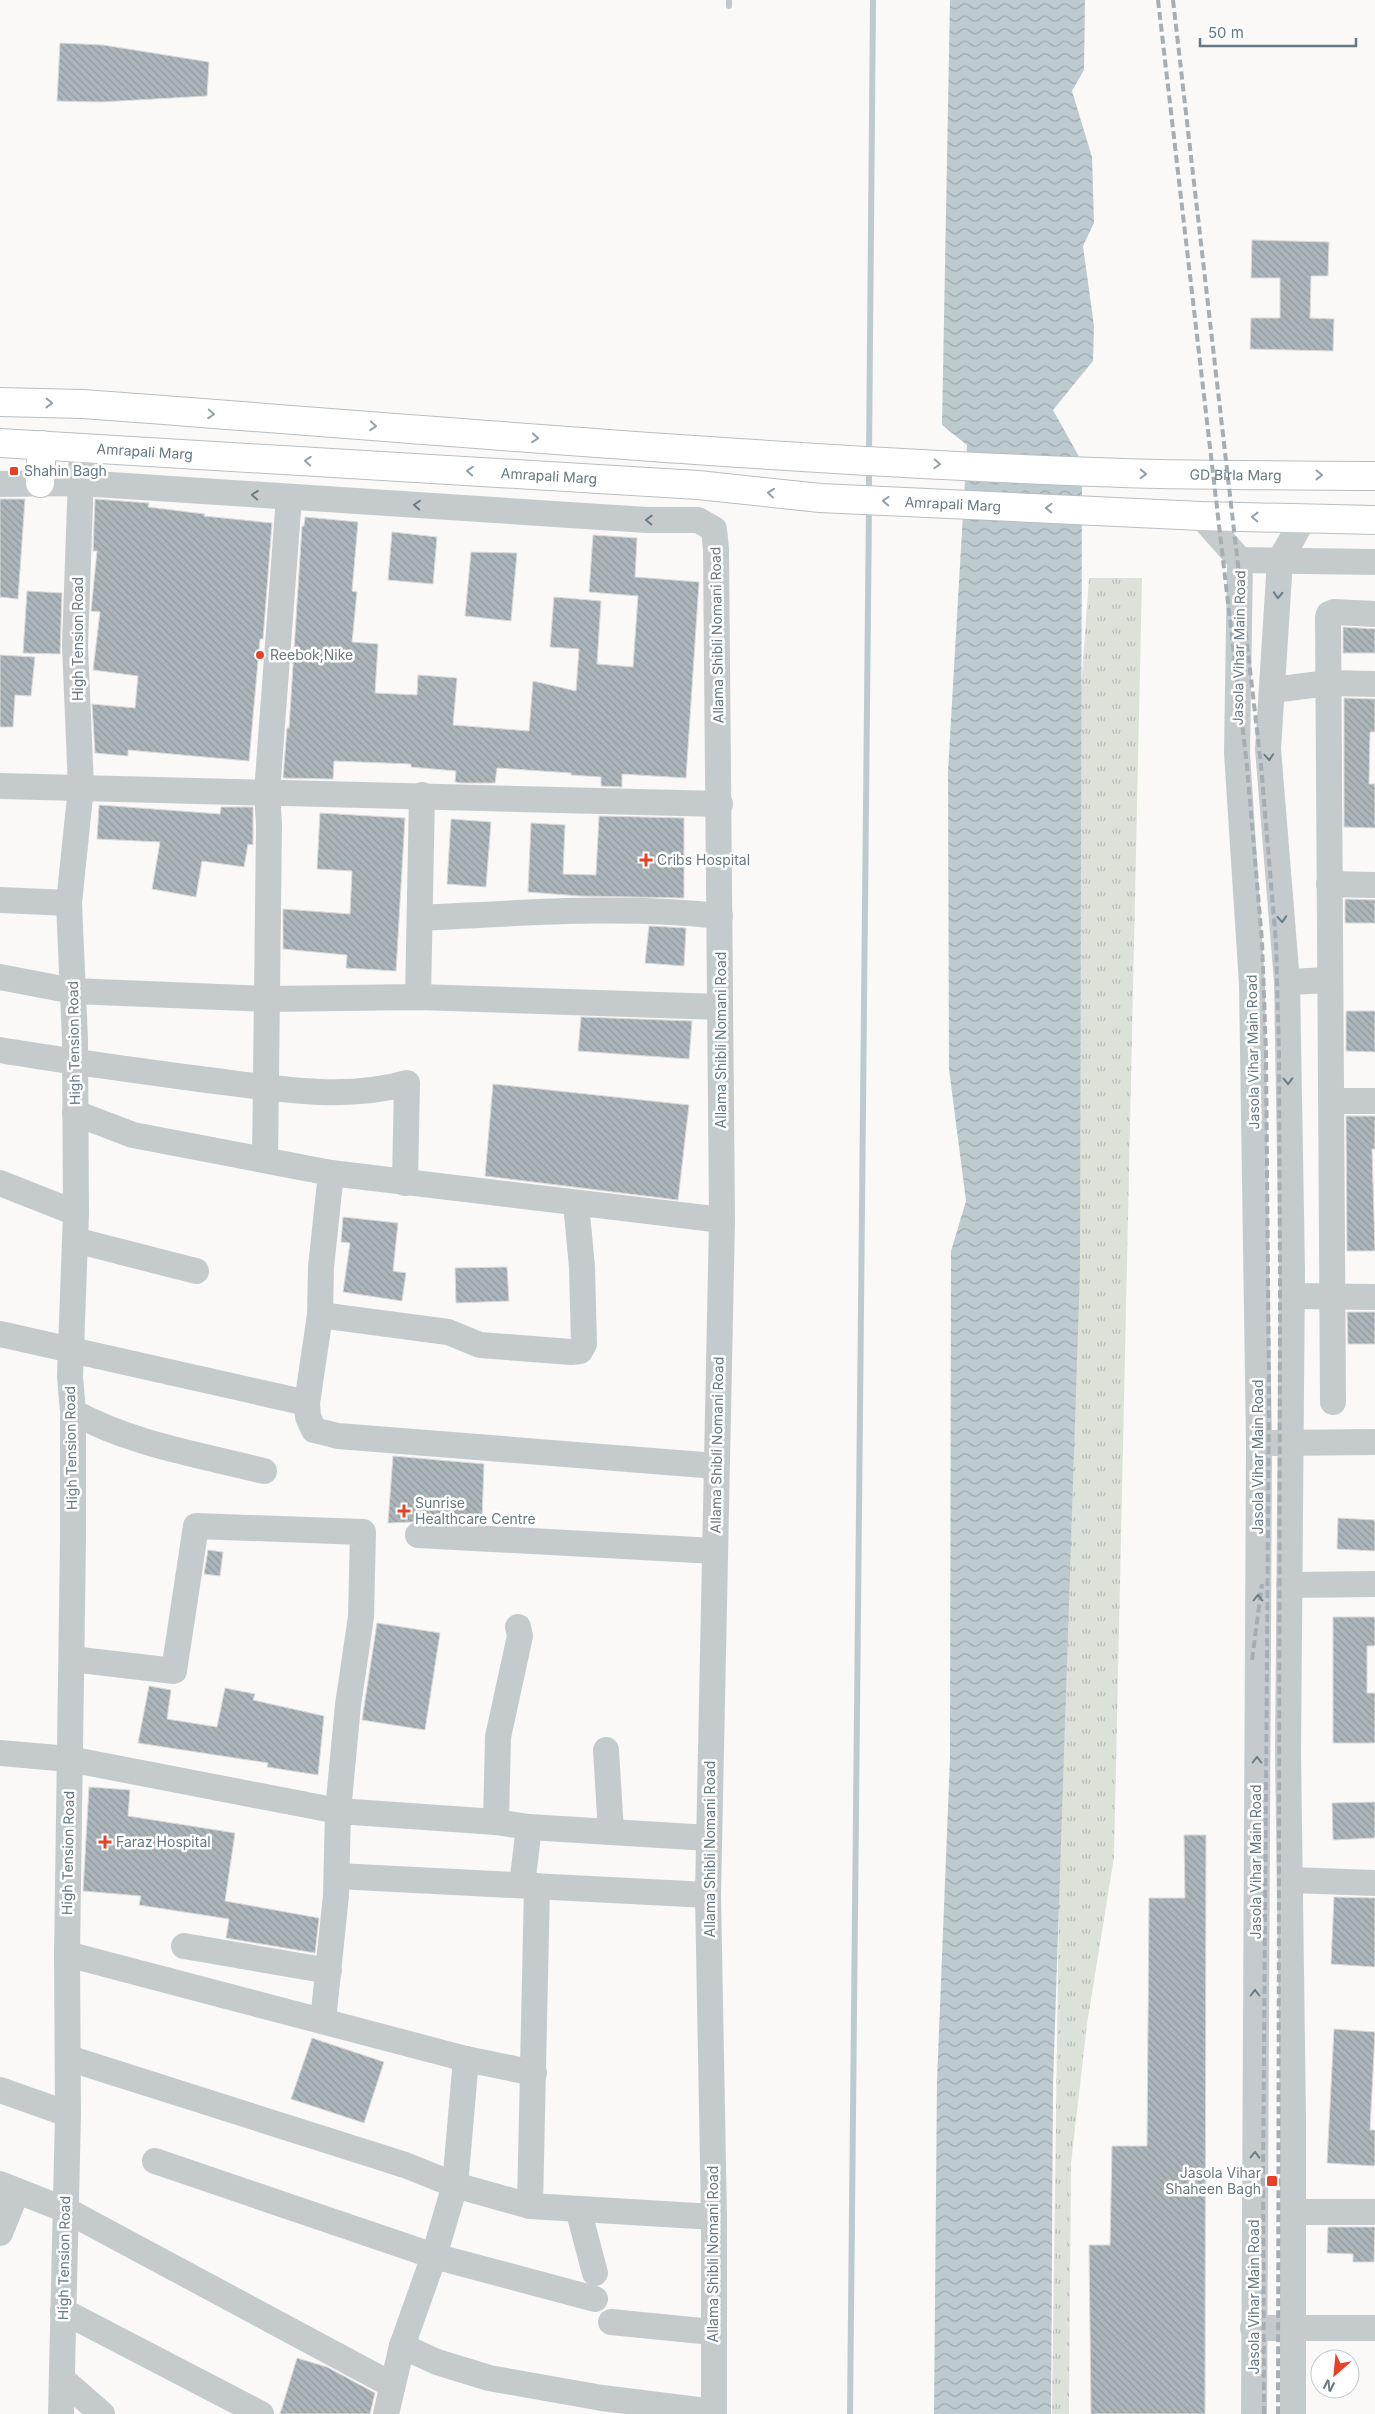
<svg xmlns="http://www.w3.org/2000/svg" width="1375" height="2414" font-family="Inter,sans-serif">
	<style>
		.grass { fill: url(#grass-tufts) }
		.water { fill: url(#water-waves) }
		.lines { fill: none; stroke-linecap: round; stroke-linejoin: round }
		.stream { stroke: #bdcbce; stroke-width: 6 }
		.building { fill: url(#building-back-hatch); stroke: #dcdbd9 }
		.major-casing { stroke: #b9bec1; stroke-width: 30 }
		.minor { stroke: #c5cbcd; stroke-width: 26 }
		.major { stroke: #fff; stroke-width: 28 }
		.rail { stroke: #a6aeb3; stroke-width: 4; stroke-dasharray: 8 4; stroke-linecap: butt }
		.oneway { stroke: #92a1a8 }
		.oneway2 { stroke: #697d87 }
		.poi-dot { fill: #e94028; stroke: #fff; stroke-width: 2 }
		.labels { text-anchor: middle; stroke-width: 5; stroke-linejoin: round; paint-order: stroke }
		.street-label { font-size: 14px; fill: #647983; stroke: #fff }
		.poi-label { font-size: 14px; fill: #647983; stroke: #fff; text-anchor: start }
	</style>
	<defs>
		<pattern id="grass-tufts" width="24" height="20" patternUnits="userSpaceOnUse" patternTransform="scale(1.25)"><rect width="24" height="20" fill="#dce2d8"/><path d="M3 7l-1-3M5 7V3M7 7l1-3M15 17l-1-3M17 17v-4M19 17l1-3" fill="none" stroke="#b6bcb5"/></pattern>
		<pattern id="water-waves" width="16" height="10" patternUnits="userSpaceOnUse" patternTransform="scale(1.25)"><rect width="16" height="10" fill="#bdcbce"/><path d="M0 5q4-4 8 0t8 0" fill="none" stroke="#9daaad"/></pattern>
		<pattern id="building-back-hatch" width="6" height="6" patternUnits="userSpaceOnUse" patternTransform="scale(1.25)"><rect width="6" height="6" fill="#acb6ba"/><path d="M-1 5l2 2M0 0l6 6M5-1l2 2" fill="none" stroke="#90999d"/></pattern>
	</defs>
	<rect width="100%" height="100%" fill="#faf9f7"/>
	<polygon class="grass" points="1089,578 1142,578 1114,1857 1087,2024 1071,2164 1069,2414 1052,2414 1062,1668 1045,1194"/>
	<polygon class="water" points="950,0 1085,0 1084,70 1072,91 1092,157 1094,223 1083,246 1094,326 1093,361 1053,410 1082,462 1080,1271 1053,2085 1051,2414 934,2414 937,2081 950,1758 951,1251 966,1201 949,1069 948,771 967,445 942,425"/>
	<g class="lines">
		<g class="stream">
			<polyline points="729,6 729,0"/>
			<polyline points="869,455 873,0"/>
			<polyline points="869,493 869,468"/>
			<polyline points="850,2414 869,505"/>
		</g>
	</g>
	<g class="building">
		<polygon points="60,43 103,45 209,62 207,96 101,102 57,101"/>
		<polygon points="1252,240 1329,242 1328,276 1311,276 1310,318 1334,319 1333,351 1250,349 1251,318 1280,318 1280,278 1251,278"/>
		<polygon points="0,499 25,499 18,599 0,597"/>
		<polygon points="95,499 149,503 148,507 205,514 204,516 272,523 263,639 260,639 249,761 128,750 128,756 95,753 92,704 135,708 138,676 93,670 100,612 91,611 97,551 93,551"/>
		<polygon points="305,517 358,522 352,591 357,592 352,642 378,644 375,693 417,695 418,675 457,678 453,725 529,731 533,681 576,691 579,649 550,647 554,597 601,601 597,664 633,667 638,596 589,592 593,535 637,538 635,577 699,582 686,778 622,774 622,787 601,786 601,777 571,775 571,773 497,768 495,783 462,783 455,782 456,771 411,767 411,764 334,761 333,779 283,778 287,728 289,728 302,526 304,526"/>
		<polygon points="392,532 437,537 433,584 388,580"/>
		<polygon points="471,552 517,553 511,621 465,616"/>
		<polygon points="27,591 62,593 60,654 23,653"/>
		<polygon points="1343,627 1375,629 1375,653 1343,653"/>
		<polygon points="0,655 35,657 31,696 15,695 13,727 0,727"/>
		<polygon points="1344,698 1375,699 1375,732 1370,732 1369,784 1375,784 1375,828 1344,827"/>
		<polygon points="99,805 220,814 221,807 253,807 253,845 248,844 244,867 202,861 196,897 152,889 160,842 97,839"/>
		<polygon points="320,813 405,818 396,971 346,968 347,955 283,949 283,909 350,914 352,871 317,869"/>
		<polygon points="599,816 684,818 684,898 580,896 528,892 531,823 565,825 563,874 596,875"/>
		<polygon points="451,819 491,822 486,887 447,884"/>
		<polygon points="1345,899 1375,900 1375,923 1345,923"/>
		<polygon points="649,926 686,928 684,966 645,963"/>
		<polygon points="1346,1011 1375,1011 1375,1052 1346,1051"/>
		<polygon points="581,1017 692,1021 689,1059 578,1051"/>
		<polygon points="493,1084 689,1105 678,1200 485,1176"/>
		<polygon points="1346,1116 1375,1116 1375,1149 1372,1149 1375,1251 1347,1251"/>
		<polygon points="343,1217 398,1223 393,1271 406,1273 402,1301 343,1292 350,1243 341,1242"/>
		<polygon points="507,1267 509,1301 456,1303 455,1268"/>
		<polygon points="1347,1312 1375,1312 1375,1344 1348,1344"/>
		<polygon points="393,1456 484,1464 482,1519 388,1523"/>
		<polygon points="1338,1518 1375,1520 1375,1551 1337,1549"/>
		<polygon points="208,1550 223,1552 220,1576 204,1574"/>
		<polygon points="1333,1617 1375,1617 1375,1646 1367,1646 1367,1693 1375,1693 1375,1743 1333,1743"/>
		<polygon points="377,1623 440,1633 425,1730 362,1720"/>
		<polygon points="149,1686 171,1690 167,1719 217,1727 225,1688 255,1694 253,1700 324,1716 318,1775 267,1767 268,1763 138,1743"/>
		<polygon points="89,1787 130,1790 128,1816 235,1833 225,1901 319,1918 315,1953 226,1938 229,1919 139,1905 141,1896 83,1891"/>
		<polygon points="1375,1802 1375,1838 1333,1840 1332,1803"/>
		<polygon points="1184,1835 1206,1835 1205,2414 1091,2414 1089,2245 1110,2245 1112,2146 1147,2146 1149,1898 1185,1898"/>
		<polygon points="1334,1897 1375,1898 1375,1967 1331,1964"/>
		<polygon points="1334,2029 1375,2032 1370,2130 1375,2130 1375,2166 1327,2163"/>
		<polygon points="312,2038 384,2062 364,2123 291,2099"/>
		<polygon points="1328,2227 1375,2227 1374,2262 1353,2262 1353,2254 1327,2253"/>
		<polygon points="297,2358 327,2367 375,2393 370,2414 280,2414"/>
	</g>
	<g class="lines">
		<g class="major-casing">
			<g id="major">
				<path id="s1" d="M0 402 83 404C421 429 757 459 1095 472 1189 476 1282 475 1375 476"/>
				<path id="s2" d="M0 443 698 485 820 498 1201 516 1375 520"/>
				<polyline points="40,483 42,445"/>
			</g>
		</g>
		<g class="minor">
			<polyline points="0,484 80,483 647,520 698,520 714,529 716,549 722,1220 708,1895 714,2217 714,2414"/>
			<polyline points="1201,516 1240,560 1237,753 1252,984 1259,1444 1254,2414"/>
			<polyline points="1240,560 1375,562"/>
			<polyline points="1272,690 1329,683 1375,684"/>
			<polyline points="0,786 720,804"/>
			<polyline points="1329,884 1375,885"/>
			<polyline points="0,900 69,903"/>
			<path d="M421 918C521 913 620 905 720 916"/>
			<polyline points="0,977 73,991 268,999 418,997 720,1007"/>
			<polyline points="1287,982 1330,980"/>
			<polyline points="418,997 422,795"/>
			<path d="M0 1050C66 1061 133 1070 200 1079 267 1087 341 1102 407 1083L405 1183"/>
			<polyline points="1331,1101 1375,1101"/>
			<polyline points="75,1113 133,1135 331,1173 722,1220"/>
			<polyline points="265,1160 269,825 267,792 289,497"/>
			<polyline points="331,1173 321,1267 320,1315 307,1403 308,1417 314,1430 338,1436 716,1466"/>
			<polyline points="0,1183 76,1213"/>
			<polyline points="75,1240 196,1271"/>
			<polyline points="1292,1296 1375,1297"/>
			<polyline points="320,1315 448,1332 480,1345 571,1352 580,1351 584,1344 582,1267 576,1203"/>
			<polyline points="0,1334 307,1403"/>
			<polyline points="1333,1402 1328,617 1329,614 1334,612 1375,614"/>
			<path d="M73 1412C131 1444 200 1455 264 1471"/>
			<polyline points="1273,1443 1375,1442"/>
			<polyline points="418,1535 715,1551"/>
			<polyline points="1289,1585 1375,1584"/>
			<polyline points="72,1659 174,1671 196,1526 363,1532 361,1617 348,1705 338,1811 336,1895 323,2021"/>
			<polyline points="606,1750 611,1832"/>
			<polyline points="0,1753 69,1759 338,1811 496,1822 529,1827 522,1885"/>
			<polyline points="496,1822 498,1737 520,1636 518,1627"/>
			<polyline points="529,1827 709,1838"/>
			<polyline points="337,1876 708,1895"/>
			<polyline points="1291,1880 1375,1883"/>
			<polyline points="184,1946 329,1971"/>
			<polyline points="67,1954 466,2059 534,2073"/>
			<polyline points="68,2058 405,2165 455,2185 530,2206 714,2217"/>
			<polyline points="0,2090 68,2114"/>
			<polyline points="155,2161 434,2256 595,2299"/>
			<polyline points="0,2184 66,2210 392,2385"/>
			<polyline points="530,2206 537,1886"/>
			<polyline points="578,2209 595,2273"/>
			<polyline points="1294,2212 1375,2212"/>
			<polyline points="0,2233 17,2191"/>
			<polyline points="63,2311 261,2414"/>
			<polyline points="611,2322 712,2332"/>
			<polyline points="1253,2328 1375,2328"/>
			<polyline points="402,2346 437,2362 489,2378 602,2398 714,2412"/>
			<polyline points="62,2379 102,2414"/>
			<polyline points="61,2414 68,2114 67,1954 73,1541 73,1412 70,1376 76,1213 75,1040 69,903 81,787 75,646 82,447"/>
			<polyline points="386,2414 402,2346 434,2256 455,2185 466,2059"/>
			<polyline points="1293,2414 1293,2117 1288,1753 1292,1271 1287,982 1268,749 1280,560 1304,518"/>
		</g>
		<use href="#major" class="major"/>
		<g class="rail">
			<polyline points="1158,0 1247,766 1262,941 1266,1054 1269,1394 1263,2181 1264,2414"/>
			<polyline points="1173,0 1261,765 1276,942 1279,1053 1280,1289 1278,2414"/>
			<polyline points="1252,1660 1262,1584"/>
		</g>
	</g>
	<defs><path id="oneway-chevron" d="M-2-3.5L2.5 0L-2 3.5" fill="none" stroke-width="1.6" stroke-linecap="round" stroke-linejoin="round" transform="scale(1.25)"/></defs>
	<g class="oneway">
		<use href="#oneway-chevron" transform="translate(49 403) rotate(1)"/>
		<use href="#oneway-chevron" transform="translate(211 414) rotate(4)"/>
		<use href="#oneway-chevron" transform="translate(373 426) rotate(4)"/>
		<use href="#oneway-chevron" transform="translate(535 438) rotate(4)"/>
		<use href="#oneway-chevron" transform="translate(308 461) rotate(-176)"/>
		<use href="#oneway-chevron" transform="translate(937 464) rotate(3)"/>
		<use href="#oneway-chevron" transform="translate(470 471) rotate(-176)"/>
		<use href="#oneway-chevron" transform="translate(1143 474) rotate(2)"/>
		<use href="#oneway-chevron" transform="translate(1319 475) rotate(1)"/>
		<use href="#oneway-chevron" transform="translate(771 493) rotate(-174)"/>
		<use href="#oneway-chevron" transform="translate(886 501) rotate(-178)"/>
		<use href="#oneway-chevron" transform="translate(1049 508) rotate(-178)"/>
		<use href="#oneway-chevron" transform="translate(1255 517) rotate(-179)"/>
	</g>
	<g class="oneway2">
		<use href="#oneway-chevron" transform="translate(255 495) rotate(-176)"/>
		<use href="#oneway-chevron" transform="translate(417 505) rotate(-176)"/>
		<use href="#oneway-chevron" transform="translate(649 520) rotate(-179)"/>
		<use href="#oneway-chevron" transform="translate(1278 595) rotate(93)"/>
		<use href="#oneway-chevron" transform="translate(1269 757) rotate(86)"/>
		<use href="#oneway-chevron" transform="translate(1282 919) rotate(86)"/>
		<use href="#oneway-chevron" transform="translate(1288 1081) rotate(89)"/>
		<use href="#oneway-chevron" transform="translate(1258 1598) rotate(-90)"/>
		<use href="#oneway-chevron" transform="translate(1257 1760) rotate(-90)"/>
		<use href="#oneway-chevron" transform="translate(1255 1993) rotate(-90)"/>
		<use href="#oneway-chevron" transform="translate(1255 2155) rotate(-89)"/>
	</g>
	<g class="poi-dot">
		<rect x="9" y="466" width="10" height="10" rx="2.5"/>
		<circle cx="260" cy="655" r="5"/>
		<path d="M643.5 852.5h5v5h5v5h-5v5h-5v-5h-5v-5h5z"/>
		<path d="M401.5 1503.5h5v5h5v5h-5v5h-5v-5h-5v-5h5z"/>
		<path d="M102.5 1834.5h5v5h5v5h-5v5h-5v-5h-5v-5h5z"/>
		<rect x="1266" y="2175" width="12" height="12" rx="2.5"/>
	</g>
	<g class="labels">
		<g class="street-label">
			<text dy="5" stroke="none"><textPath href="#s2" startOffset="145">Amrapali Marg</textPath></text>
			<text dy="5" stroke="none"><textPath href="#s1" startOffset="1238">GD Birla Marg</textPath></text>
			<text dy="5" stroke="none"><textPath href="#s2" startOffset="550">Amrapali Marg</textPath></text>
			<text dy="5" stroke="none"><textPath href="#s2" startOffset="955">Amrapali Marg</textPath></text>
			<text transform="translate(717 635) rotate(-91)" y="5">Allama Shibli Nomani Road</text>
			<text transform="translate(78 639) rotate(-90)" y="5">High Tension Road</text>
			<text transform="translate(1239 648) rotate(-89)" y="5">Jasola Vihar Main Road</text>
			<text transform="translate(721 1040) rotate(-90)" y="5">Allama Shibli Nomani Road</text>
			<text transform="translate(74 1043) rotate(-91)" y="5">High Tension Road</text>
			<text transform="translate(1253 1052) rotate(-91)" y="5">Jasola Vihar Main Road</text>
			<text transform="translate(717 1445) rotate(-89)" y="5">Allama Shibli Nomani Road</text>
			<text transform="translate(71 1448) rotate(-91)" y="5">High Tension Road</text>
			<text transform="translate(1258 1457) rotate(-90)" y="5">Jasola Vihar Main Road</text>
			<text transform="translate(710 1849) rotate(-90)" y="5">Allama Shibli Nomani Road</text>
			<text transform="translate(68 1853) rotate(-89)" y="5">High Tension Road</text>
			<text transform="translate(1256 1862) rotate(-90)" y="5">Jasola Vihar Main Road</text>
			<text transform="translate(713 2254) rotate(-90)" y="5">Allama Shibli Nomani Road</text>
			<text transform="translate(64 2258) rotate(-89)" y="5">High Tension Road</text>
			<text transform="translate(1254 2297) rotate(-90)" y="5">Jasola Vihar Main Road</text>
		</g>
		<g class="poi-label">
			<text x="24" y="476">Shahin Bagh</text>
			<text x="270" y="660">Reebok,Nike</text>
			<text x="657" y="865">Cribs Hospital</text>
			<text x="415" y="1508">Sunrise<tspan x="415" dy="16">Healthcare Centre</tspan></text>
			<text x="116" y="1847">Faraz Hospital</text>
			<text x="1261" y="2178" text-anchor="end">Jasola Vihar<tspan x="1261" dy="16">Shaheen Bagh</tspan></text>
		</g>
	</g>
	<g transform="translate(1335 2374) rotate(207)"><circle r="24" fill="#ffffff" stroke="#c1c9cd"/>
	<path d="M0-4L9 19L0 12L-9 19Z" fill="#e94028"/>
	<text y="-8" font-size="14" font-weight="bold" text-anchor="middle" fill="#647983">N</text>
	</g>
	<path d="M1200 38v8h156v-8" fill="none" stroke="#647983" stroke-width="2.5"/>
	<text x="1208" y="38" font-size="15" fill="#647983" stroke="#ffffff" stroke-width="4" paint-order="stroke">50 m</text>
</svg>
